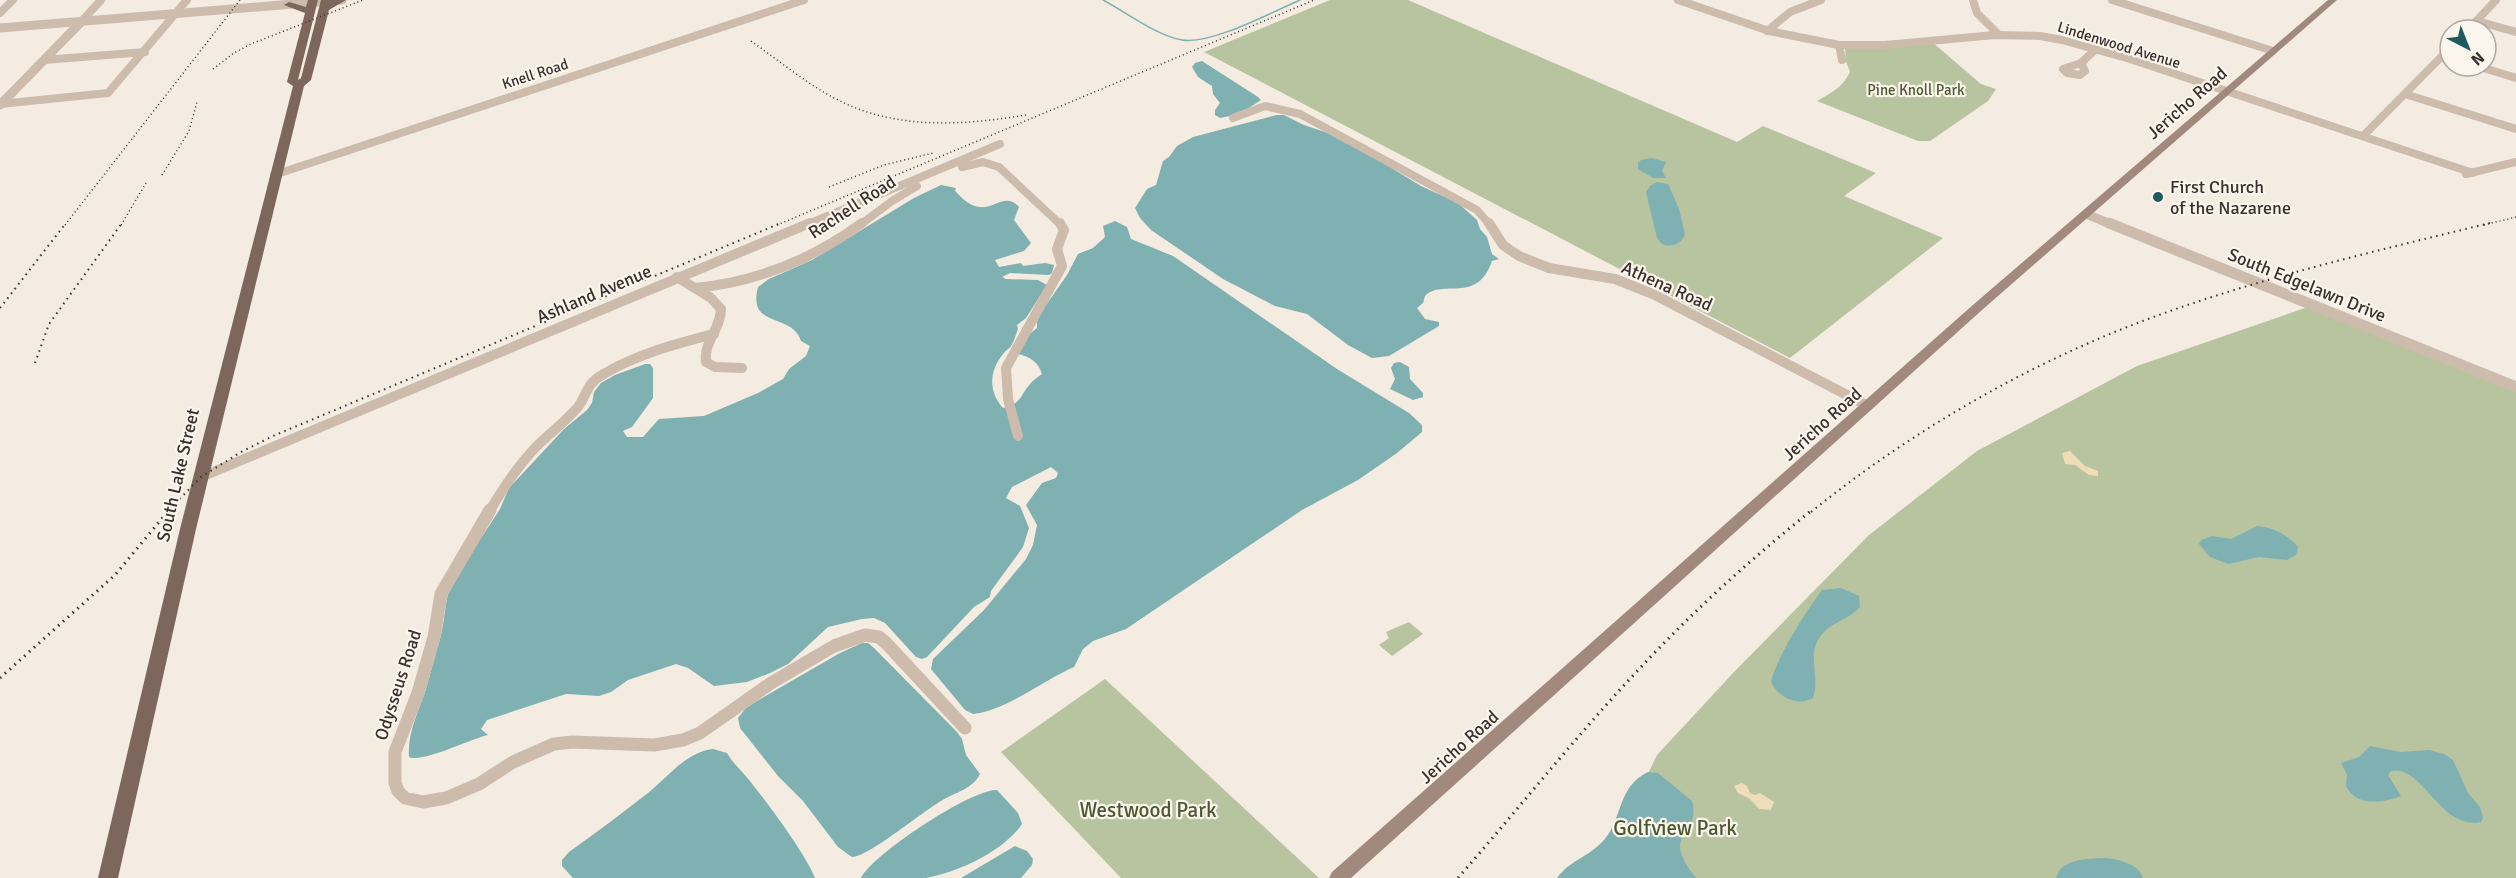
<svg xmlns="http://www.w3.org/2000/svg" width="2516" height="878" font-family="Signika,sans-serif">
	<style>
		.green { fill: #b8c4a0 }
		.sand { fill: #efdcb8 }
		.water { fill: #7fb0b2 }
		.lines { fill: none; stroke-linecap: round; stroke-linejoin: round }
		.stream { stroke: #7fb0b2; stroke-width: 1.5 }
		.minor-far2 { stroke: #cdbbac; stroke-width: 8 }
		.minor-far1 { stroke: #cdbbac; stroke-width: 10 }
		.minor { stroke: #cdbbac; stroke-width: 13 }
		.tertiary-far1 { stroke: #cdbbac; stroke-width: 9 }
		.tertiary { stroke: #cdbbac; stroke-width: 11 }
		.secondary { fill: #a18a7d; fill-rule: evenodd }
		.primary { fill: #7d675c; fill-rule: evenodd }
		.rail-far2 { stroke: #3b302b; stroke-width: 1.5; stroke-dasharray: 1 3; stroke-linecap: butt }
		.rail-far1 { stroke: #3b302b; stroke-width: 2; stroke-dasharray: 1.5 4.5; stroke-linecap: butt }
		.rail { stroke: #3b302b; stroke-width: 3; stroke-dasharray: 1.5 5; stroke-linecap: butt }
		.poi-dot { fill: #1f5a5e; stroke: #fbf5ee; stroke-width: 2 }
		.labels { text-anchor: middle; stroke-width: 4.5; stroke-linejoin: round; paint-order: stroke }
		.far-street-label { font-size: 15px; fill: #3b302b; stroke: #fbf5ee }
		.far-park-label { font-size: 15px; fill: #4a5a2e; stroke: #fbf5ee }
		.street-label { font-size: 18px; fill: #3b302b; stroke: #fbf5ee }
		.poi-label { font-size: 18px; fill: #3b302b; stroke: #fbf5ee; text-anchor: start }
		.near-park-label { font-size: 21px; fill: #4a5a2e; stroke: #fbf5ee }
	</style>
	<rect width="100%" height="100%" fill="#f4ebe1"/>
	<g class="green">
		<polygon points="1330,0 1408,0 1737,142 1763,126 1876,173 1844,196 1943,238 1790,358 1204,52"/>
		<path d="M1932 42 1981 84 1996 89 1988 101 1930 141H1918L1817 101C1831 93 1843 87 1850 72L1846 61 1845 48Z"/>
		<polygon points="2308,307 2516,391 2516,878 1597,878 1657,755 1734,672 1869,535 1977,451 2137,366"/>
		<polygon points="1409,622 1423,634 1392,656 1379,645 1389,638 1386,632"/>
		<polygon points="1105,679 1319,878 1121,878 1001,752"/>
	</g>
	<g class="sand">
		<polygon points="2070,451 2085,466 2098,471 2098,476 2089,475 2075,465 2065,464 2062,453"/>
		<polygon points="1742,783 1747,786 1750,793 1755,795 1760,793 1774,802 1771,810 1759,809 1750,799 1738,793 1734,786"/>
	</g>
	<g class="water">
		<polygon points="1202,61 1258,97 1261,100 1240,114 1220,118 1215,115 1215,110 1220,103 1213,94 1212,86 1198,77 1192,67 1195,63"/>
		<path d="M1277 115H1284L1304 125 1340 137 1421 186 1458 203 1477 220 1480 229 1487 237 1492 254 1499 259 1492 261C1477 305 1442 278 1425 296L1423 303 1417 308 1425 319 1439 322V326L1389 356 1372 358 1348 345 1307 314 1275 306 1223 279 1151 230 1140 218 1135 208 1147 189 1156 185 1163 161 1169 157 1177 146 1193 137Z"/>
		<polygon points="1652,158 1666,162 1662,171 1666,178 1653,178 1638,169 1638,163 1641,160"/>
		<path d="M1657 182 1668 184 1679 209 1685 234C1682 244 1671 248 1662 244L1657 238 1646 192 1650 186Z"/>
		<path d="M941 185 956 188 955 191C961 197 969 206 979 207 995 209 1006 192 1019 207L1014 220 1031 243 1024 251 995 260 999 267 1021 263 1023 266 1045 263 1054 265 1052 273 1049 275 1010 273 1002 277 1006 279 1038 280 1047 285 1026 318 1017 325 1018 329C1016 334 1014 342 1011 346 1009 349 1006 350 1004 353 989 370 988 392 1003 408 1023 402 1019 397 1030 384 1033 380 1038 377 1042 374 1038 362 1031 357 1018 354L1026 337 1037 328V318L1067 275 1078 254 1093 248 1105 237 1103 226 1115 221 1127 227 1131 239 1173 256 1337 369 1409 413 1422 425V432L1397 453 1358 480 1302 510 1126 629 1093 641 1083 649 1074 667C1042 681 1007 710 973 714L965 710 931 669 933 659 984 610 1026 559 1033 545 1037 525 1026 505 1042 483 1056 478 1058 473 1051 467 1012 487 1006 498 1020 506 1029 528 1023 547 991 591 990 597 974 607 927 657 922 659 916 657 885 623 874 618 862 619 828 627 788 664 770 673 747 682 714 686 688 668 676 664 628 680 611 692 599 696 566 694 487 720 481 729 488 735C470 739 423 763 409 757 407 733 419 711 426 689 431 671 436 653 441 635 445 618 445 601 451 584L500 509 509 488 564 429 587 410 592 403 594 392 601 383 615 375 645 364H650L653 368V398L632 427 623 431 627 437H643L659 419 704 416 758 393 783 379 789 369 806 356 810 346 801 341C792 312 747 329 758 287L769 279 812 260 914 198Z"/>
		<polygon points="1400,362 1409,367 1410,379 1423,393 1423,397 1413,400 1390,389 1395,379 1391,368 1394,363"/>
		<path d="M2257 526C2273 527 2288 535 2298 547L2296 555 2287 560 2259 557 2228 564 2210 557 2199 544 2201 540 2212 536 2231 539Z"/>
		<path d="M1841 588 1859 596 1860 607C1850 619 1833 621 1822 634 1805 654 1821 677 1813 698 1798 707 1776 697 1771 681 1780 651 1804 615 1822 590Z"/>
		<path d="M862 643H868L874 648 957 732 962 739 966 755 980 774C974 787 958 792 946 798 925 809 869 857 852 857L838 847 803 801 778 776 740 728 738 718 745 709 757 701 840 653Z"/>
		<path d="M2370 746 2401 752 2429 750 2444 754 2453 760 2468 793 2480 807 2483 818 2481 822C2440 831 2423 764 2391 771L2388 775 2401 796C2382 803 2356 807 2346 786L2347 775 2341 763 2359 757Z"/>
		<path d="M713 749 727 753C732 762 738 767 744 774 762 795 806 854 815 878H573L562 866V860L569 852C596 833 622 813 648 793 668 777 686 752 713 749Z"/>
		<path d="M1648 772 1658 773 1692 801C1702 840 1658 829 1696 878H1557C1570 860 1589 857 1604 840 1623 818 1617 787 1648 772Z"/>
		<path d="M997 790 1018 813 1022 824C1003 852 958 872 926 878 908 878 880 878 861 878 871 855 973 788 997 790Z"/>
		<polygon points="1015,846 1027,851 1033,859 1032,865 1021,878 961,878"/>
		<path d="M2105 858C2118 859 2139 864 2143 878H2056C2061 858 2088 859 2105 858Z"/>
	</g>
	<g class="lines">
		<path class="stream" d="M1103 0C1126 12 1157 36 1182 40 1211 45 1272 12 1300 0"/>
		<g class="minor-far2">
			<polyline points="1678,0 1769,31 1839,45 1885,45 1995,35 2040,36 2062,40 2130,59 2473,173"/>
			<polyline points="1973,0 1977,13 1998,34"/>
			<polyline points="2112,0 2273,51"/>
			<polyline points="0,13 13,0"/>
			<polyline points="82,21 101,0"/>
			<polyline points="2477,21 2516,32"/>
			<polyline points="2468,30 2496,0"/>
			<polyline points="1767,31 1790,12 1821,0"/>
			<polyline points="1839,45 1842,60"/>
			<polyline points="44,60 145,52"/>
			<polygon points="2081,63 2085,71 2080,75 2067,73 2063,69"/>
			<polyline points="2081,63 2096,49"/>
			<polyline points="2477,66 2516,78"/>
			<polyline points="2405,94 2516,129"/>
			<polyline points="0,104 108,93 187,0"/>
			<polyline points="1233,118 1265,106 1300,114 1477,210 1490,225"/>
			<polyline points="2363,136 2450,48"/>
			<polyline points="962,167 983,162 999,167 1061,225"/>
			<polyline points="2466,174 2516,162"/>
			<polyline points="274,175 804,0"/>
			<polyline points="806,225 1000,144"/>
			<polyline points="860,225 892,201 917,186"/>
		</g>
		<g class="minor-far1">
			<polyline points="1489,223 1503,245 1519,256 1549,268 1615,279 1653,294 1868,406"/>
			<path d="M677 277 711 298 721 309C721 328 703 343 706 362L715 367 742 368"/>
			<path d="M695 288C756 282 813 259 862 223"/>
			<polyline points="1018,436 1008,399 1006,368 1062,266 1057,249 1064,230 1060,223"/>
			<polyline points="201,477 810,223"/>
			<path d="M489 512C503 489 516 468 535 448 549 434 565 422 578 407 588 394 585 385 602 375 636 354 676 344 714 334"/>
		</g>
		<polyline class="minor" points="490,510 441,594 434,637 418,693 395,752 395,783 398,791 405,798 423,802 446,798 479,784 513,762 554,744 572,742 654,745 683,740 700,733 771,683 834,646 865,635 879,637 887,644 965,728"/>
		<g class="tertiary-far1">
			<polyline points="0,28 342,0"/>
			<polyline points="0,105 82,21"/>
			<polyline points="2086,214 2113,225"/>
		</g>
		<polyline class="tertiary" points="2109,223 2516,387"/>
		<polygon class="secondary" points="2328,0 2337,0 1982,310 1351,878 1329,878 1332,872 1974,304"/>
		<polygon class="primary" points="308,0 318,0 298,80 301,78 321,0 346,0 329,10 311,80 304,86 196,529 118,878 98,878 180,529 293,86 287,82 305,13 284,5 289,2 306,7"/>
		<g class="rail-far2">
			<path d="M751 41C781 62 809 86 842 102 900 130 965 125 1026 115"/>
			<polyline points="213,69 234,53 251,44 363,0"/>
			<polyline points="162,175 189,131 197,102"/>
			<polyline points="829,187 884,165 933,153"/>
			<polyline points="65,225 240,0"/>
			<polyline points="121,225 146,183"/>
			<polyline points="777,225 1314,0"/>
			<polyline points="2484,225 2516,217"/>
		</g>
		<g class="rail-far1">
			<polyline points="0,308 66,223"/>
			<polyline points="35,363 49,324 122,223"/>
			<polyline points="167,512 201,477 241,452 273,436 781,223"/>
			<path d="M1811 512C1909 433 2022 367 2140 322 2254 279 2372 252 2490 223"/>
		</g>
		<g class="rail">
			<polyline points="0,678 115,575 169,510"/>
			<path d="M1458 878C1527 799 1592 716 1666 641 1712 594 1761 551 1812 510"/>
		</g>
	</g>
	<circle class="poi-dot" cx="2158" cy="197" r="6"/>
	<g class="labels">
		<g class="far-street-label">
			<text transform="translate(2119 45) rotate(17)" y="5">Lindenwood Avenue</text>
			<text transform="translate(535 74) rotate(-18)" y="5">Knell Road</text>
		</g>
		<g class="far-park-label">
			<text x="1916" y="95">Pine Knoll Park</text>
		</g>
		<g class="street-label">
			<text transform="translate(2187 103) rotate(-41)" y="6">Jericho Road</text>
			<text transform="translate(852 207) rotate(-33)" y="6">Rachell Road</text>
			<text transform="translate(2307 285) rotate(22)" y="6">South Edgelawn Drive</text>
			<text transform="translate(1667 286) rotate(24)" y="6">Athena Road</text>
			<text transform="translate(594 294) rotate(-23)" y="6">Ashland Avenue</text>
			<text transform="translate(1822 424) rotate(-42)" y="6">Jericho Road</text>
			<text transform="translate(178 475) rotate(-77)" y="6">South Lake Street</text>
			<text transform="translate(398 685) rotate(-72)" y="6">Odysseus Road</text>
			<text transform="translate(1459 747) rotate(-42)" y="6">Jericho Road</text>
		</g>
		<g class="poi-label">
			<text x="2170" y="193">First Church<tspan x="2170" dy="21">of the Nazarene</tspan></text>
		</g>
		<g class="near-park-label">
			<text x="1148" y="817">Westwood Park</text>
			<text x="1675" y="835">Golfview Park</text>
		</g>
	</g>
	<g transform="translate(2468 48) rotate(138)"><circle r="28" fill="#fbf5ee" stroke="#aea6a0" stroke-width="1.5"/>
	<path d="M0-4.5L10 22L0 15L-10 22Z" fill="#1f5a5e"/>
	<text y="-9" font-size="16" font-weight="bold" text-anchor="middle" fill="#3b302b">N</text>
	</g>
</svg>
